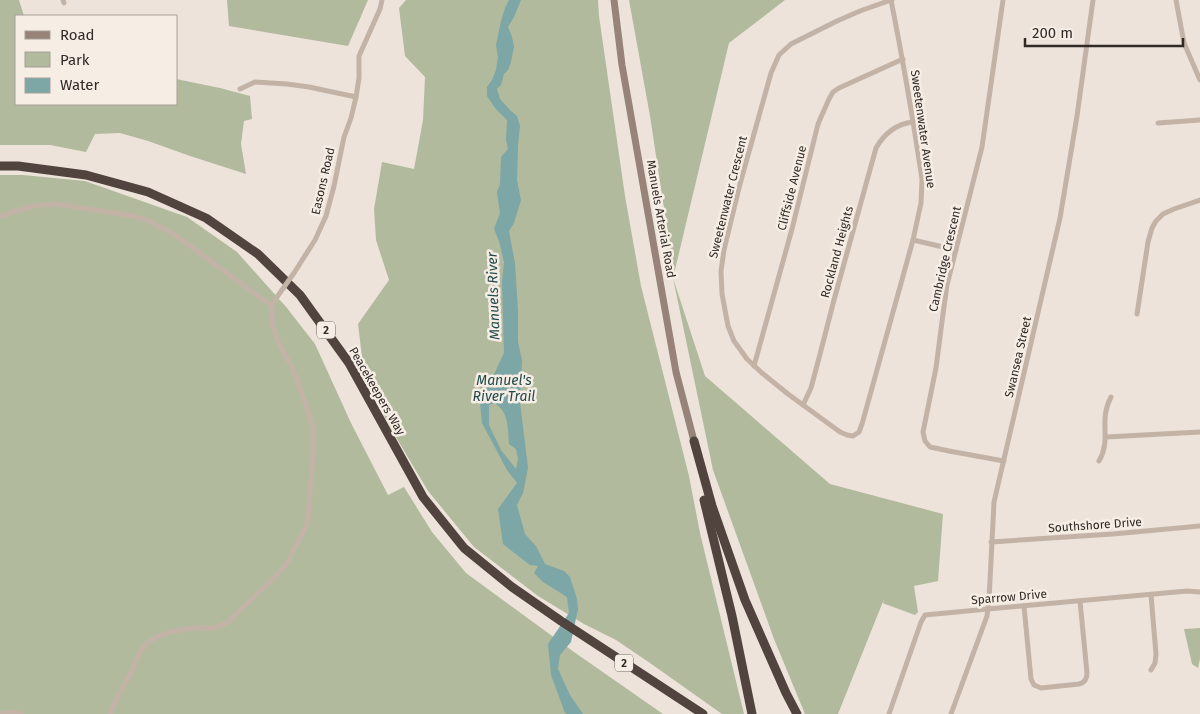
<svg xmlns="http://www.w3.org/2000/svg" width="1200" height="714" font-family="'Fira Sans',sans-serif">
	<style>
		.green { fill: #b1ba9c }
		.water { fill: #7da6a6; fill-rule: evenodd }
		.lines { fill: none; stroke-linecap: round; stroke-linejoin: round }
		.minor { stroke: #c3b3a7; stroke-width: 5 }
		.secondary { stroke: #978379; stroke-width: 7 }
		.motorway { stroke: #51443f; stroke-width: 9 }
		.minor-bridge { stroke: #c3b3a7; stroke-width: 5 }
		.labels { text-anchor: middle; stroke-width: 5; stroke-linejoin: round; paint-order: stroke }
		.shield { fill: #f6ede5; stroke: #6c6460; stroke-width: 1 }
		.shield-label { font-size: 11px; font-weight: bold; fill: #312a27 }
		.street-label { font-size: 12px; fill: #312a27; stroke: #f6ede5 }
		.water-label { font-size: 14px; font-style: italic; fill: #224b4d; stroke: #f6ede5 }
	</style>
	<rect width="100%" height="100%" fill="#ede3da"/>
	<g class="green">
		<polygon points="0,0 19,0 24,16 16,16 16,104 176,104 176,79 220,88 250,96 252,119 244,121 241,144 246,174 190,156 148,141 120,133 95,134 86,152 50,145 0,145"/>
		<polygon points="227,0 368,0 348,46 229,26"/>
		<polygon points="406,0 598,0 599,16 625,196 641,286 689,476 700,533 744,714 722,714 650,663 616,640 584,624 538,596 474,547 428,491 387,422 363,365 358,324 389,280 376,240 374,209 382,162 414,169 423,120 425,77 405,56 399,8"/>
		<polygon points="629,0 785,0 729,43 674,274 650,116"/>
		<polygon points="0,175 23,175 85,181 187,217 237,252 287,308 315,344 351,423 388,495 404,487 432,532 466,573 574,652 663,714 0,714"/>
		<polygon points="673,278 705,376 830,484 943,514 938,581 914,586 918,612 915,615 885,604 883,603 884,599 838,714 805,714 774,639 713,470"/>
		<polygon points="1200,628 1200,659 1198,668 1192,664 1184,629"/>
	</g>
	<path class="water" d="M509 0H521L514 17 508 27 512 37 514 47 511 62 508 70 504 74 501 85 497 89 500 99 510 110 517 116 520 126 518 145 517 180 521 200 514 223 509 231 515 263 518 311V342L522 360 520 402 528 468 523 493 517 505 525 534 536 546 545 564 564 571 570 577 577 599 578 609 571 642 560 655 558 669 570 695 583 714H567L565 713 551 675 548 644 569 613 567 597 543 582 534 573 538 566 530 565 503 544 498 509 517 483 507 470 482 423 480 404 504 353 502 281 504 262 499 241 494 229 500 213 497 192 500 184 501 157 508 149 506 140 507 120 495 108 487 96V87L492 80 496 70 498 57 496 45 501 21 505 8ZM494 403C509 411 508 429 509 444L516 449 518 459 516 469 501 450 489 425V405Z"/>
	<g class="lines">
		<g class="minor">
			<polyline points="63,0 64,3"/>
			<path d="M891 0C903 60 913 119 922 179L921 203 913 240 862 424 859 432 853 436 847 435 840 432 788 394 762 373 747 359 734 341 728 326 722 294 721 271 724 250 740 184 771 73 779 55 791 44 837 21 860 11 891 0H892"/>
			<polyline points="1003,0 982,147 947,285 943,314 936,368 923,432 925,441 930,447 949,451 1004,461"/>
			<polyline points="1176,0 1184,43 1200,80"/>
			<polyline points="240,89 255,82 287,84 309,87 356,97"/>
			<polyline points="1158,123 1200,120"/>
			<polyline points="0,217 13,212 33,206 56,204 133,216 147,220 175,235 272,306"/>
			<polyline points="913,240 956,250"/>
			<polyline points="294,273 315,240 326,216 334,186 344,137 351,118 356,97 359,78 359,56 380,9 382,0"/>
			<polyline points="1137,314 1148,242 1152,228 1156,221 1163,214 1174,209 1200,200"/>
			<polyline points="754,366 792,229 818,124 829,99 833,92 839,88 903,59"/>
			<path d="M803 405 811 388 819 358 834 300 876 148C884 134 896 124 913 122"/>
			<polyline points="1106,437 1200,432"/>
			<path d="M1099 461C1112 439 1098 421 1111 397"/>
			<polyline points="991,542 1113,534 1200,526"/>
			<polyline points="1151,595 1156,654 1155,663 1151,670"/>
			<path d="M1024 606 1031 679 1034 685 1041 688 1079 684C1084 683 1087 679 1087 673L1080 601"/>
			<polyline points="0,714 10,712 21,714"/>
			<path d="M110 714C115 700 122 689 129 676 134 668 136 657 142 649 152 635 171 631 187 629 204 626 212 632 228 622L277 575 288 562 294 549 306 527 308 517 313 456V428L305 402 292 367 280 346 273 327 272 312V306L277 297"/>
			<polyline points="889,714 921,622 925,615 988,609 1187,591 1200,592"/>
			<polyline points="951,714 987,616 989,600 994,502 1060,218 1077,116 1093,0"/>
		</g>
		<polyline class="secondary" points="614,0 622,65 676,372 694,441"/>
		<g class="motorway">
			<polyline points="0,166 18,166 86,175 148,192 206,218 258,254 300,295 349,363 423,497 464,548 512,587 561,621 703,714"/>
			<polyline points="694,441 712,506 745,600 786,693 797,714"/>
			<polyline points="704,500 732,616 752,714"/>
		</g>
		<polyline class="minor-bridge" points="277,297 294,273"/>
	</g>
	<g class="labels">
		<g class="shield">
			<rect x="317" y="321.5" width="18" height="17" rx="4"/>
			<rect x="615" y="654.5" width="18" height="17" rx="4"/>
		</g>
		<g class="shield-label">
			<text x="326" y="334">2</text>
			<text x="624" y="667">2</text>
		</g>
		<g class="street-label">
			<text transform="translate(923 129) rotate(82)" y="4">Sweetenwater Avenue</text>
			<text transform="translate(323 181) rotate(-77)" y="4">Easons Road</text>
			<text transform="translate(792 188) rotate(-76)" y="4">Cliffside Avenue</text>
			<text transform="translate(728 197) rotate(-76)" y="4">Sweetenwater Crescent</text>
			<text transform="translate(661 219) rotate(80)" y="4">Manuels Arterial Road</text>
			<text transform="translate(837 252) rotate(-75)" y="4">Rockland Heights</text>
			<text transform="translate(945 259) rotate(-77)" y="4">Cambridge Crescent</text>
			<text transform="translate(1018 357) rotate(-77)" y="4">Swansea Street</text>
			<text transform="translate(377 391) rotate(60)" y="4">Peacekeepers Way</text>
			<text transform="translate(1095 525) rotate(-4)" y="4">Southshore Drive</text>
			<text transform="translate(1009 597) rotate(-5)" y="4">Sparrow Drive</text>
		</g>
		<g class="water-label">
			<text transform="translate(493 296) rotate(-92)" y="5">Manuels River</text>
			<text x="504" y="385">Manuel's<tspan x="504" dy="16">River Trail</tspan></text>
		</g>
	</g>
	<rect x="15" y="15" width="162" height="90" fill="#f6ede5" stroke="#a79f99"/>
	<rect x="25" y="31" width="25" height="8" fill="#978379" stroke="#a79f99"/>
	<text x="60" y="40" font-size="15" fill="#312a27">Road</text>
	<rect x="25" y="52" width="25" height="15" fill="#b1ba9c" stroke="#a79f99"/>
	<text x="60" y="65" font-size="15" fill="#312a27">Park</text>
	<rect x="25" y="78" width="25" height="15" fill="#7da6a6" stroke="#a79f99"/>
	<text x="60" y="90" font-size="15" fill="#312a27">Water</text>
	<path d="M1025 38v8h158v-8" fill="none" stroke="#312a27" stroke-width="2.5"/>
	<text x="1032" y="38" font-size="15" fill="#312a27" stroke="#f6ede5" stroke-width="4" paint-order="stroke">200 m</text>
</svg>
